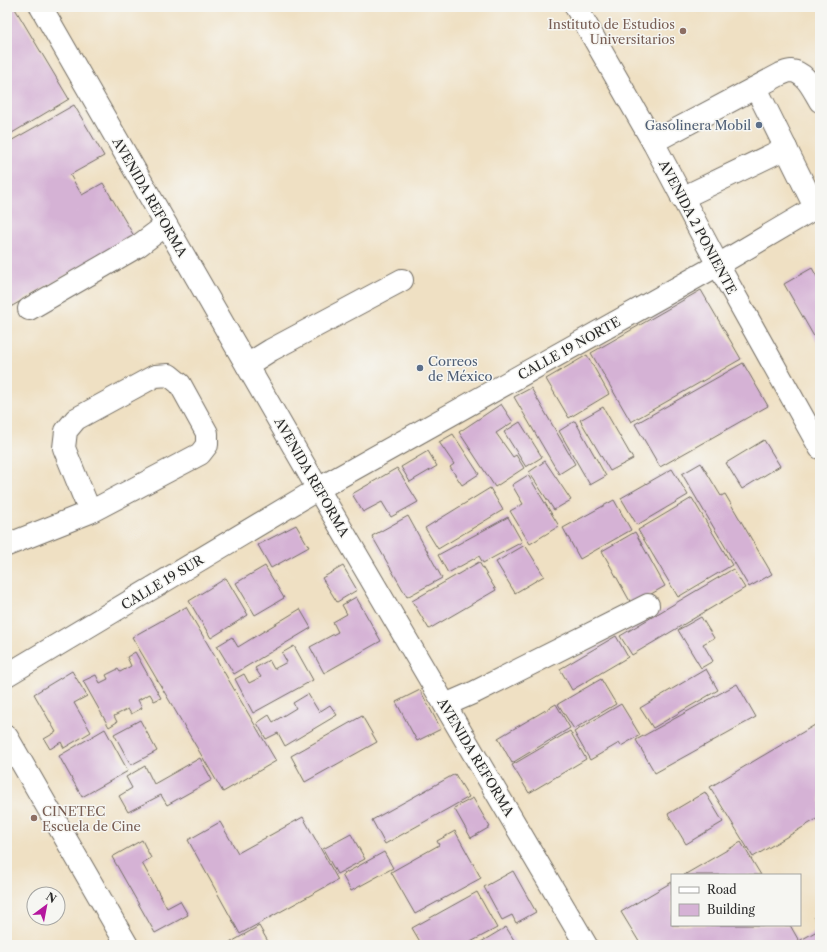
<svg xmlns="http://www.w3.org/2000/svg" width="827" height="952" font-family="'Libre Caslon Text',serif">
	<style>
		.building { fill: #d5b2d5 }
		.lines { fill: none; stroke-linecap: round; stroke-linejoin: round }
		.minor-casing { stroke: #706a60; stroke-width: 24 }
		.minor { stroke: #fff; stroke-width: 22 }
		.education-dot { fill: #8d6e63; stroke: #f6f6f2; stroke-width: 1.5 }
		.service-dot { fill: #5c6f8a; stroke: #f6f6f2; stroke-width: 1.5 }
		.labels { text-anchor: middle; stroke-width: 3; stroke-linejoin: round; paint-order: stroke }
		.education-label { font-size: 13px; fill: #785e54; stroke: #f6f6f2; text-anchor: end }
		.service-label { font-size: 13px; fill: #4e5e75; stroke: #f6f6f2; text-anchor: end }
		.street-label { font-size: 13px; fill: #2b2b2b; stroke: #f6f6f2 }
	</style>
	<rect width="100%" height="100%" fill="#f6f6f2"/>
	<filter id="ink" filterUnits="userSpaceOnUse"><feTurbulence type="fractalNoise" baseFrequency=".025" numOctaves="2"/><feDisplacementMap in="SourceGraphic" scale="8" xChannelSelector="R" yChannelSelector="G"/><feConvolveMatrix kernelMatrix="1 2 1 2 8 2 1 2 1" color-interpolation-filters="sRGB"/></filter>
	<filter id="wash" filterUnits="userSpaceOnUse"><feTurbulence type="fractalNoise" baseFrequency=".012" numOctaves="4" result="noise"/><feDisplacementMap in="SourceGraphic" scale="16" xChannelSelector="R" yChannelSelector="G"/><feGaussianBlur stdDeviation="0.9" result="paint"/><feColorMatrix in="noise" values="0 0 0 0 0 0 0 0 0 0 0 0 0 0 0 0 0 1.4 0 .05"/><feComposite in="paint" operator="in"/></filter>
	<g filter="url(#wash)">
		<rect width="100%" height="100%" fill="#efe0c3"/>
		<g id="blocks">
			<g class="building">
				<polygon points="7,7 14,7 69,99 7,136"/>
				<polygon points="74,105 104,156 70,175 82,195 103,183 134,236 7,309 7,143"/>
				<polygon points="812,268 820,282 820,347 784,284"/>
				<polygon points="701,290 741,359 631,422 591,353"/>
				<polygon points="587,355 609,394 569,418 546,379"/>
				<polygon points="743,363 768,406 660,467 635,424"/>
				<polygon points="531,388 575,464 559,474 514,397"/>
				<polygon points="501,404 513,422 496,433 513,457 516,455 524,468 495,487 459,432"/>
				<polygon points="603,407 633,459 610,471 580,420"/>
				<polygon points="575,421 606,476 590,485 559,431"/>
				<polygon points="520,422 542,457 526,467 504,432"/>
				<polygon points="453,434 479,474 462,485 450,467 454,464 439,442"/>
				<polygon points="764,440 780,466 742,489 726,463"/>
				<polygon points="428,451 437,466 410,482 401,467"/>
				<polygon points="545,461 571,500 554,510 529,472"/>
				<polygon points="701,463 721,496 725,494 772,574 749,587 682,474"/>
				<polygon points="397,468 418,502 391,517 382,502 363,512 352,494"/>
				<polygon points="672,469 688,495 637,525 621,498"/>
				<polygon points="528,475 559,526 530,544 510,511 523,504 512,485"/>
				<polygon points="490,488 503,510 438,549 425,528"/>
				<polygon points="692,498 732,565 678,597 638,530"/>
				<polygon points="614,500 631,530 580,559 563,528"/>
				<polygon points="408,516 442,578 407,597 372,536"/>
				<polygon points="508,517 522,542 483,563 479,556 448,573 438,555"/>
				<polygon points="296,525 309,547 271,568 258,545"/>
				<polygon points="635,532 665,586 632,605 602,551"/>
				<polygon points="525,545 544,576 515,593 496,562"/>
				<polygon points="479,562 496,590 429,629 412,601"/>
				<polygon points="265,566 284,598 255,615 236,583"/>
				<polygon points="343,566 357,590 337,602 322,578"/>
				<polygon points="733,569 745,588 632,655 620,636"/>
				<polygon points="226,578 248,615 211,638 189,601"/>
				<polygon points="356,597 381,641 324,673 310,647 338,632 333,622 347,614 342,605"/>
				<polygon points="186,607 276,761 223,792 132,637"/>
				<polygon points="300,609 311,628 234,674 217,646 232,637 238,647"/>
				<polygon points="701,617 714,638 703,644 713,661 701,668 678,630"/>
				<polygon points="616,636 628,657 572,690 560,669"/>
				<polygon points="294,646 313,680 253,713 235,679 244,674 249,683 261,677 255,668 269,660 274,669 287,662 282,653"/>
				<polygon points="135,652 161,698 154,701 150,694 138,700 142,708 131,714 128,709 114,716 117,722 109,727 83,681 96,675 100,683 108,679 106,675 118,669 120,672 131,666 127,657"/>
				<polygon points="706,669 718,690 653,728 640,708"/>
				<polygon points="72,671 87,696 74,703 91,732 64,748 61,742 50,749 44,739 56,732 34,694"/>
				<polygon points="601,679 616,704 574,729 558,704"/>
				<polygon points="737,684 756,717 655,773 636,740"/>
				<polygon points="420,690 441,729 417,741 396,702"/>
				<polygon points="308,694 319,712 330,705 337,715 285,746 278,733 266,739 257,723 269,715 273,722 296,708 293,703"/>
				<polygon points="556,704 570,728 512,763 498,738"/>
				<polygon points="621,704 640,735 621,746 619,743 590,760 574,732"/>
				<polygon points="362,716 377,742 305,782 291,756"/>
				<polygon points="140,720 157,751 131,765 114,734"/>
				<polygon points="820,722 820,817 753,857 710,787"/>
				<polygon points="105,729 128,771 82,797 59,756"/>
				<polygon points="570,731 586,759 529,793 512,765"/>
				<polygon points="200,758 212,780 167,805 161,795 128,812 119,796 132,788 126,777 145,766 154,784"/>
				<polygon points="455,774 469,797 385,844 372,820"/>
				<polygon points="705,792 723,822 686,844 668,814"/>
				<polygon points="473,798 490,827 471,838 454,808"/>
				<polygon points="303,817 338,880 240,934 188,840 220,822 238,853"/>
				<polygon points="455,831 481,878 415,914 391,872 439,845 437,841"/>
				<polygon points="351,834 365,859 337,874 323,849"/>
				<polygon points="142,840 151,858 142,863 167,908 180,901 188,915 155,933 112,857"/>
				<polygon points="741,842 761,875 684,875"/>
				<polygon points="384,852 393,868 351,891 342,875"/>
				<polygon points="513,871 536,912 516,923 512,915 502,920 484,887"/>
				<polygon points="672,882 672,925 790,925 799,941 817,931 820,937 820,945 641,945 621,912"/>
				<polygon points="477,892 497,928 465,945 422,945 412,928"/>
				<polygon points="820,914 820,928 814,917"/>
				<polygon points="259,926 270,945 226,945"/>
				<polygon points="506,927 517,945 476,945"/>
			</g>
		</g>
	</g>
	<g filter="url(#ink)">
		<use href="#blocks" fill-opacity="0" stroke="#706a60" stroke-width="1"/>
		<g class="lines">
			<g class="minor-casing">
				<g id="minor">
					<polyline points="41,7 318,489 586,945"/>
					<polyline points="576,7 653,142 718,265 820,448"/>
					<polyline points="756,88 815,207"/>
					<path d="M653 142 781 74C784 73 788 71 791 71 806 72 813 90 820 101"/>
					<polyline points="682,198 786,148"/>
					<polyline points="29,309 138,246 166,225"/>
					<polyline points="247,365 271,350 402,280"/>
					<polyline points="7,545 90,512 200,454 207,445 207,433 180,384 169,375 155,376 76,419 66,431 64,448 90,512"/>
					<polyline points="7,675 318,489 718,265 820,205"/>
					<polyline points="445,705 475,692 648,605"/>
					<polyline points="7,737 127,945"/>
				</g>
			</g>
			<use href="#minor" class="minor"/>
		</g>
	</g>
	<g class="education-dot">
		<circle cx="683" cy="31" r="4"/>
		<circle cx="34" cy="818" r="4"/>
	</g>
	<g class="service-dot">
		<circle cx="759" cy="125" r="4"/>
		<circle cx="420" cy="368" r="4"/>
	</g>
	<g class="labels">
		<g class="education-label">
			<text x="675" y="29">Instituto de Estudios<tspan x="675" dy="15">Universitarios</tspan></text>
			<text x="42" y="816" text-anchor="start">CINETEC<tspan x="42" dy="15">Escuela de Cine</tspan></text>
		</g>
		<g class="service-label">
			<text x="751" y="130">Gasolinera Mobil</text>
			<text x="428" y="366" text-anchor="start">Correos<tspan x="428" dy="15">de México</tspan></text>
		</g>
		<g class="street-label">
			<text transform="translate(150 197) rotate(60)" y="5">AVENIDA REFORMA</text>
			<text transform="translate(698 227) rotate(62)" y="5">AVENIDA 2 PONIENTE</text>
			<text transform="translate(569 348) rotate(-29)" y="5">CALLE 19 NORTE</text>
			<text transform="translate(312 477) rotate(60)" y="5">AVENIDA REFORMA</text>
			<text transform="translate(162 582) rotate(-31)" y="5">CALLE 19 SUR</text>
			<text transform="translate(476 757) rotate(59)" y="5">AVENIDA REFORMA</text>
		</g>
	</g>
	<rect width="827" height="952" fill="none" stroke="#f6f6f2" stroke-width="24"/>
	<rect x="671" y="874" width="130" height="52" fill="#f6f6f2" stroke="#a5a5a2"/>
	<rect x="679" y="887" width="20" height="6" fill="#ffffff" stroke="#a5a5a2"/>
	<text x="707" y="894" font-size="12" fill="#2b2b2b">Road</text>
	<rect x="679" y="904" width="20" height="12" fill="#d5b2d5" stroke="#a5a5a2"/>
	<text x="707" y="914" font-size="12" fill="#2b2b2b">Building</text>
	<g transform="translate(46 906) rotate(32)"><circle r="19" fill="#f6f6f2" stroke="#a5a5a2"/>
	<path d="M0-3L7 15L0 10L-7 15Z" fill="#b5179e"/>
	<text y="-6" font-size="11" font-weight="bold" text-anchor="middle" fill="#2b2b2b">N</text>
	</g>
</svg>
